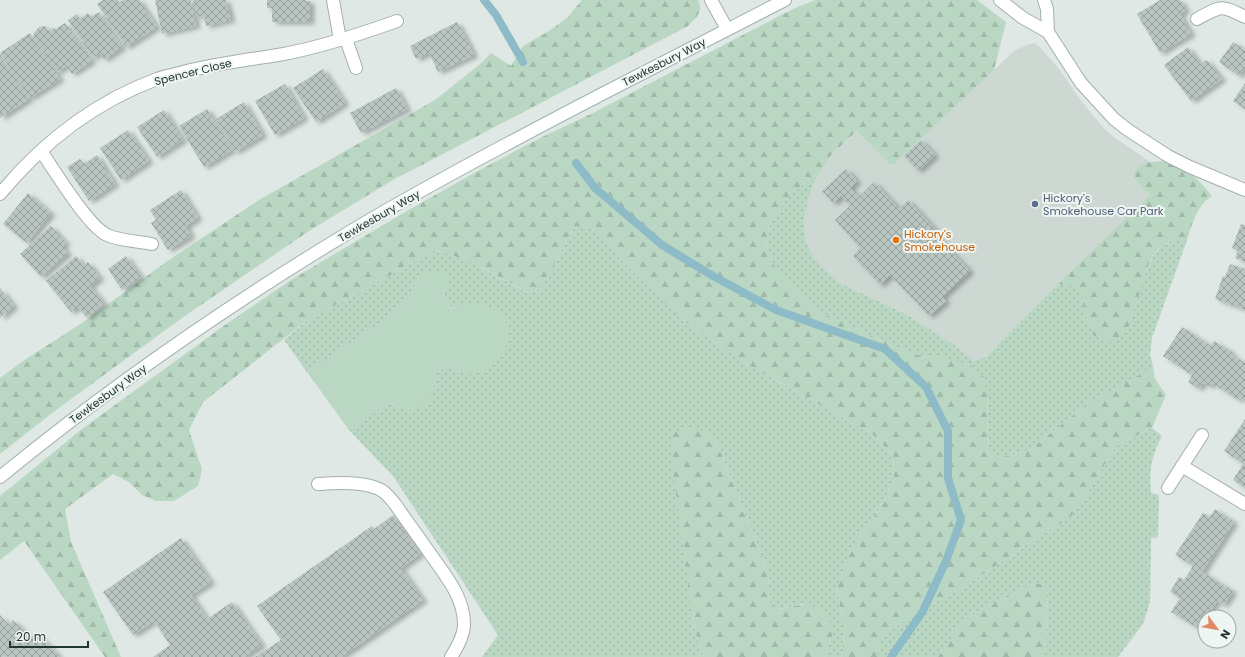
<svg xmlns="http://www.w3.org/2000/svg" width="1245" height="657" font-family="Poppins,sans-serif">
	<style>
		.built { fill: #cdd8d3 }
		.grass { fill: url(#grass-dots) }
		.forest { fill: url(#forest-firs) }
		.pitch { fill: #bad7c3 }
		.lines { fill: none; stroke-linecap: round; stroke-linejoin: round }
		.stream { stroke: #8dbbc7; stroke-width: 8 }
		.building { fill: url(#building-cross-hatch); filter: url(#shadow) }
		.lane-casing { stroke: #a3afab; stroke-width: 14 }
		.street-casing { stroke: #a3afab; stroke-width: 14 }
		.secondary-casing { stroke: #a0b2ac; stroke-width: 14 }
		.lane { stroke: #fff; stroke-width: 12 }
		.street { stroke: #fff; stroke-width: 12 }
		.secondary { stroke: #fff; stroke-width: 12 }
		.service-dot { fill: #5c6f8a; stroke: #eff5f2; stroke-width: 1.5 }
		.food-dot { fill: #e8710a; stroke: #eff5f2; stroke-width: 1.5 }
		.labels { text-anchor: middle; stroke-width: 4; stroke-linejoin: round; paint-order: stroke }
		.street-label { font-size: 11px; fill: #223631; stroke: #eff5f2 }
		.service-label { font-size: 11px; fill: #4e5e75; stroke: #eff5f2; text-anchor: start }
		.food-label { font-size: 11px; fill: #c56008; stroke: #eff5f2; text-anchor: start }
	</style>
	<defs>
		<pattern id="grass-dots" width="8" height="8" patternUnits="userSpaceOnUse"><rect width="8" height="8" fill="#bad7c3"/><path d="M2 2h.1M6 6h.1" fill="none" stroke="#a0b9a8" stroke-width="1.8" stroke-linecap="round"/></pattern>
		<pattern id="forest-firs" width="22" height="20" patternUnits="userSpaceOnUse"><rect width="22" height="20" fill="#bad7c3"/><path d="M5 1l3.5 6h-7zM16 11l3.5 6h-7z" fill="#a0b9a8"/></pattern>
		<pattern id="building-cross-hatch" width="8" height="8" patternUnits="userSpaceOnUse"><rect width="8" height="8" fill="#b8c5c0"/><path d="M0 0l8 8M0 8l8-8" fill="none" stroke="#95a19d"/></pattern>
		<filter id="shadow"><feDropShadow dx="4.5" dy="2.5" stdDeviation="2" flood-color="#0004"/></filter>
	</defs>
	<rect width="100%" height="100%" fill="#dfe8e4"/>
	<polygon class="built" points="1035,43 1040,47 1059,69 1082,102 1102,126 1111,135 1150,162 1140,165 1138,183 1150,195 986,357 973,361 956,346 909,316 868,296 852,289 836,280 820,265 810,251 805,237 804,221 809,197 814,182 832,154 858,131 889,164 894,164 1014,51 1029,44"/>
	<g class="grass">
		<path d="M823 168 814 182 809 197 804 220 805 237 810 251 820 265 836 280 852 289 868 296 909 316 956 346 973 361 986 357 1058 284 1076 286 1082 293V305L1130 324C1136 305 1147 253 1165 244 1171 241 1180 241 1187 240L1152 338 1150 355 1153 366 1129 382 1088 403 1030 450 999 458 989 448 987 420 988 398 943 357H924L893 346 814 309 776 271 766 243 770 225 787 198Z"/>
		<polygon points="575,226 590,228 638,277 689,325 747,364 872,434 893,455 894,480 880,508 851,548 837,588 844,630 843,652 840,657 824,657 834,631 803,604 779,609 770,603 768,571 715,438 693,624 703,657 482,657 498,635 393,476 349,430 389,403 400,408 435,384 435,374 447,366 460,372 464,303 452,309 442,297 445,293 419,277 405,301 387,318 307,372 284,340 309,319 372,286 422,257 439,251 469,261 528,293 540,289"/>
		<path d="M1152 428 1162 436C1151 458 1149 469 1151 493L1159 495 1158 537 1151 538 1150 602 1143 624 1118 657H1045L1048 592 1034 583 981 609 961 624 938 657H877L880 641 905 619 969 584 1035 539 1070 518 1087 494 1116 446Z"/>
	</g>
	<g class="forest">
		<path d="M582 0H698C704 12 696 18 688 26L393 180 309 231 182 318 56 410 0 454V378L23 361 82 323 169 260 259 200 435 100 479 65 491 53 511 66 523 46 549 31 567 18Z"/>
		<polygon points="815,0 977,0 1006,22 994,70 894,164 889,164 857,131 832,154 823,168 787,198 770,225 766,243 776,270 814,309 893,346 924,357 943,357 970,365 983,376 988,397 987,420 989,447 999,458 1030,450 1088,403 1128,382 1153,366 1155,379 1166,395 1152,428 1116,446 1087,494 1070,518 1035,539 969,584 905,619 880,641 877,657 840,657 843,652 844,630 837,588 851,548 880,508 894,480 893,455 872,434 747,364 689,325 638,277 590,228 575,226 540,289 529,293 469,261 439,251 422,257 372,286 309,319 203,402 189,430 202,470 198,486 174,501 156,501 142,495 129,482 113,474 65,509 71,542 121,657 105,657 24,541 0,560 0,496 82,429 225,325 291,280 405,212 476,172 544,136 589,115 791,10"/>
		<path d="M1164 161C1186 167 1198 178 1212 196 1197 205 1192 224 1187 240L1166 243 1158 249 1149 263 1130 324 1120 340 1109 342 1094 336C1091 330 1087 323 1085 316 1081 304 1085 296 1076 286L1058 284 1150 195 1138 183 1134 174 1140 165 1150 162Z"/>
		<path d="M695 426 715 438 768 571 770 603 779 609C793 606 815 600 825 613 829 618 831 626 834 631L824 657H703L693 624 670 448 672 432Z"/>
		<polygon points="1034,583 1044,585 1048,592 1045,657 938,657 961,624 981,609"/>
	</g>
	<path class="pitch" d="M437 270 446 275 449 278V285L442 297 451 309C456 307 461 304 465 303 481 301 503 309 508 326 509 331 507 342 506 347 499 366 481 378 461 372 456 371 451 368 447 366L435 374C435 387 434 399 422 407 417 409 412 411 407 410 400 409 395 405 389 403L349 430 307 372 387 318 405 301 419 277 429 271Z"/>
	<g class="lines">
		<g class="stream">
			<polyline points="484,0 496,15 523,62"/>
			<polyline points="576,163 595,188 662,245 713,276 776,310 885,349 926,387 948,431 948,478 961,520 946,561 923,611 891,657"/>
		</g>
	</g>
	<g class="building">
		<polygon points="103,0 118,0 119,2 123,0 139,0 157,27 126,47 97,4"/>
		<polygon points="155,0 191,0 196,26 162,34"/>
		<polygon points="193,0 226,0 231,20 206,26 204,16 197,17"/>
		<polygon points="267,0 305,0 305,1 310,1 310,22 272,22 272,8 267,8"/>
		<polygon points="1160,0 1180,0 1186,10 1180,14 1191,34 1160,53 1137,14"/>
		<polygon points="99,12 122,47 104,60 100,53 93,58 68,20 77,14 80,19 88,13 91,17"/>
		<polygon points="457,22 474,55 438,72 429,53 416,59 410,46"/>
		<polygon points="65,23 92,61 72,74 66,66 58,72 34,38 34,33 39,27 45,26 49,31 55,28 56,29"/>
		<polygon points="30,33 60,79 30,98 0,53"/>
		<polygon points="1233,42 1245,50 1245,67 1239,76 1219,62"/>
		<polygon points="1188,47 1200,64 1207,60 1222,79 1191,101 1164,65"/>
		<polygon points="0,54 29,99 0,118"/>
		<polygon points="323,69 345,103 316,122 293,88"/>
		<polygon points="1245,83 1245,109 1233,101"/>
		<polygon points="285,84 304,118 275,135 255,101"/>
		<polygon points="396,88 407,109 361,133 350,113"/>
		<polygon points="244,102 263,135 235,152 216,119"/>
		<polygon points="207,109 232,150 204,167 179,126"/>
		<polygon points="164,110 183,140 157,157 137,127"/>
		<polygon points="128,130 149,161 121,180 100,148"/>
		<polygon points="921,140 935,155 918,171 904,156"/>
		<polygon points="97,155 115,184 89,201 67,167 80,159 84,164"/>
		<polygon points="846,169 857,181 850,188 859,197 874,182 899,209 908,200 935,229 932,231 970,271 942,297 946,301 929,316 890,275 880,285 853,256 860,248 835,220 850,206 841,196 833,203 822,191"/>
		<polygon points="181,190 198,218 186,226 191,236 168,250 151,223 156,220 150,210"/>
		<polygon points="28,193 51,213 27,243 3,224"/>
		<polygon points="1241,224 1245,225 1245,262 1235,258 1238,251 1232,248"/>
		<polygon points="51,226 66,243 62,247 68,253 41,277 20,254"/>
		<polygon points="76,256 84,266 88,262 100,278 90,286 104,303 87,318 78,307 71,312 46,281"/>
		<polygon points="126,256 141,277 122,290 108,269"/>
		<polygon points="1230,264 1245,269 1245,310 1215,299 1223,276 1225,277"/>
		<polygon points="0,288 14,306 0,318"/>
		<polygon points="1182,327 1211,346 1214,341 1232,352 1231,354 1245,363 1245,401 1240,398 1238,400 1212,383 1210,387 1203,382 1199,389 1188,382 1192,375 1163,356"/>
		<polygon points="1245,419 1245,488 1233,480 1243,464 1224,451"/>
		<polygon points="1215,509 1234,522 1202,572 1233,591 1224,605 1217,601 1207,617 1205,617 1205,620 1199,629 1171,612 1180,598 1170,592 1179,577 1184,580 1193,566 1175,555 1203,513 1210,517"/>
		<polygon points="393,515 420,554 401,568 423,600 341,657 255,657 281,640 257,606 372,526 374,529"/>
		<polygon points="181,538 211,582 191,595 207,619 232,602 262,645 244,657 153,657 170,645 154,621 133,635 103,592"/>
		<polygon points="0,615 9,625 13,620 30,638 36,632 59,656 58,657 13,657 12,656 0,657"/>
	</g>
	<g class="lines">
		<g class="lane-casing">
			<g id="lane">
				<polyline points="333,0 340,40"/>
				<polyline points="711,0 727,29"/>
				<path d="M1197 19C1221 6 1220 4 1245 17"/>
				<path d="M41 151C55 171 87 225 107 235 120 241 138 241 152 244"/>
				<path d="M318 484C335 483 363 481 379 489 386 492 390 498 395 504 406 520 418 536 429 552 444 574 465 597 464 626 463 637 457 648 451 657"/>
			</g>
		</g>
		<g class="street-casing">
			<g id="street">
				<polyline points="1000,0 1023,18 1048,32 1081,83 1114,119 1128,130 1168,156 1190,167 1245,190"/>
				<polyline points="1044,0 1047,9 1048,32"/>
				<polyline points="346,39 356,68"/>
				<path d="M0 194C42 143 95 102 157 79 165 76 174 75 183 72 214 64 246 60 278 55 319 48 358 35 397 21"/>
				<polyline points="1182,466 1202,435"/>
				<polyline points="1168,488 1182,466 1245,504"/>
			</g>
		</g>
		<g class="secondary-casing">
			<path id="secondary" d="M0 477C116 382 240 297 368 221 445 176 525 134 604 93 664 62 725 31 785 0"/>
		</g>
		<use href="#lane" class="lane"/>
		<use href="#street" class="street"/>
		<use href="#secondary" class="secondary"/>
	</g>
	<circle class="service-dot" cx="1035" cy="204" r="4"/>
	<circle class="food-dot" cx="896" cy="240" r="4"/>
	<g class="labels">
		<g class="street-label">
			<text transform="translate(664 62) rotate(-27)" y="4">Tewkesbury Way</text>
			<text transform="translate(193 72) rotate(-14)" y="4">Spencer Close</text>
			<text transform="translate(379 216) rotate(-30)" y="4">Tewkesbury Way</text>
			<text transform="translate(108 394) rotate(-36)" y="4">Tewkesbury Way</text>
		</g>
		<g class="service-label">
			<text x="1043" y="202">Hickory's<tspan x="1043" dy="13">Smokehouse Car Park</tspan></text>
		</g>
		<g class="food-label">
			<text x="904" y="238">Hickory's<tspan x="904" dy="13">Smokehouse</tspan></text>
		</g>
	</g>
	<g transform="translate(1217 629) rotate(122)"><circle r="19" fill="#eff5f2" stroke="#9da9a5"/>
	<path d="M0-3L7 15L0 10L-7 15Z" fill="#e08965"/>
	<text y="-6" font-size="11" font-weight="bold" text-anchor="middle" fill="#223631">N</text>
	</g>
	<path d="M10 641v6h78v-6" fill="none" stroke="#223631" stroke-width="2"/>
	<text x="16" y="641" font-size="12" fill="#223631" stroke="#eff5f2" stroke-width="3" paint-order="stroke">20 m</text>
</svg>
